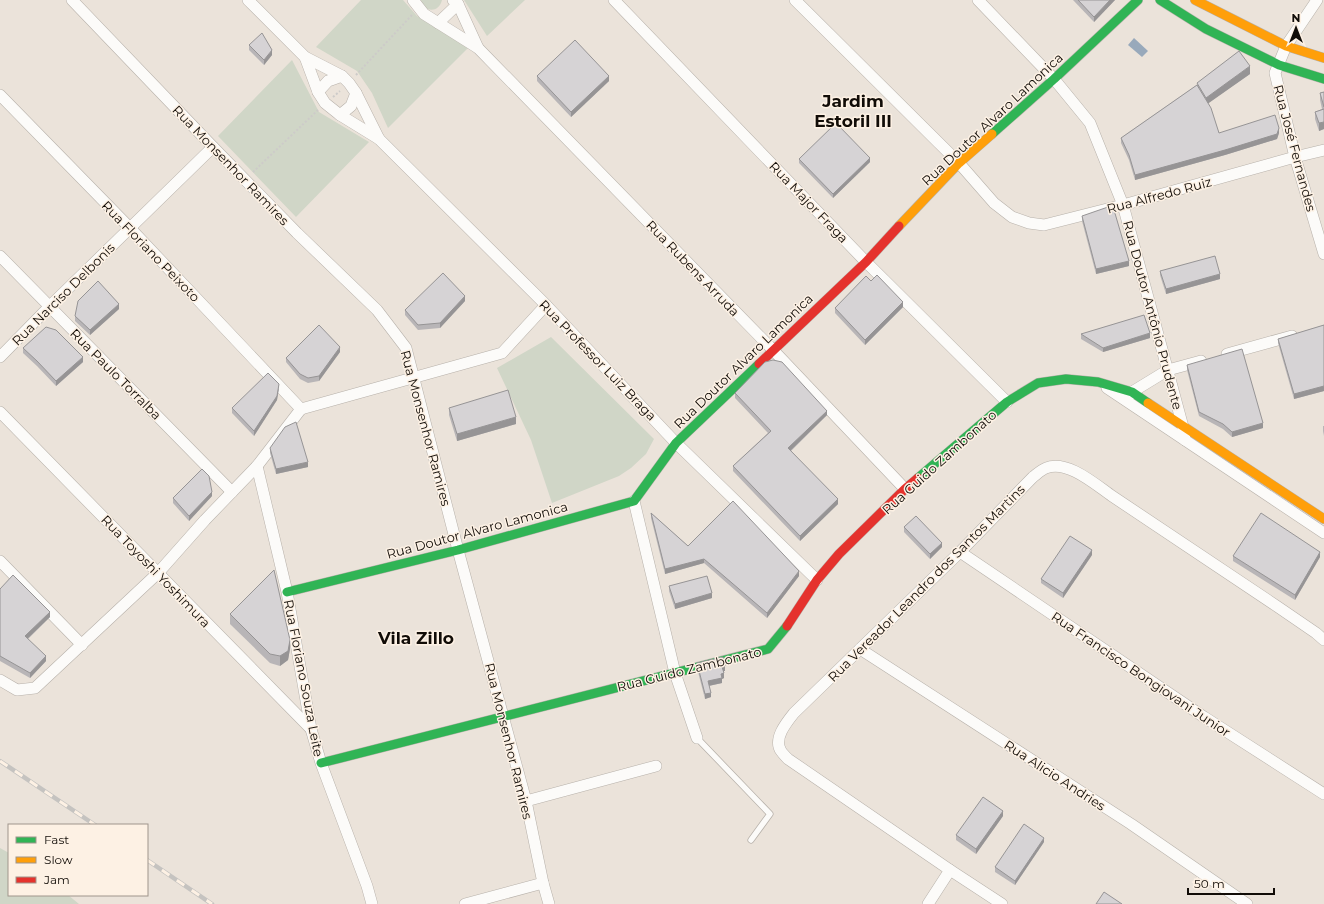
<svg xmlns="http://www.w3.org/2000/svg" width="1324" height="904" font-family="Montserrat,sans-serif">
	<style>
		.green { fill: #d0d6c7 }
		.water { fill: #98a9bb }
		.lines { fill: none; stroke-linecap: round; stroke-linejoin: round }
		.lane-casing { stroke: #b7b1aa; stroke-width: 7 }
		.street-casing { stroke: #b7b1aa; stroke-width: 12 }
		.fast-casing { stroke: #b7b1aa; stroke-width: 10 }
		.slow-casing { stroke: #b7b1aa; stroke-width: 10 }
		.jam-casing { stroke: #b7b1aa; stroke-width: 10 }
		.path { stroke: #cdcbc9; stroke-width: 2; stroke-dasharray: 2 2; stroke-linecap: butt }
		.lane { stroke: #fcfbf9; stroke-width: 5.5 }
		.street { stroke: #fcfbf9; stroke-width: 11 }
		.fast { stroke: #30b455; stroke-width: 9 }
		.slow { stroke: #ff9f0a; stroke-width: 9 }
		.jam { stroke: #e5322d; stroke-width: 9 }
		.rail-casing { stroke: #c5c3c0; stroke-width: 4.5 }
		.rail { stroke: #fdf1e4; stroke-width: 3; stroke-dasharray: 9; stroke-linecap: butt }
		.wall { fill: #b8b5b7 }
		.shaded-wall { fill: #969495 }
		.building { fill: #d6d3d5; stroke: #969495 }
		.labels { text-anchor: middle; stroke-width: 3; stroke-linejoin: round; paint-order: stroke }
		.street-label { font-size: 13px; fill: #110c07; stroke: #fdf1e4 }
		.district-label { font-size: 17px; font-weight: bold; fill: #110c07; stroke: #fdf1e4 }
	</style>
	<rect width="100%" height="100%" fill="#ebe3da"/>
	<g class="green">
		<polygon points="361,0 403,0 417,16 468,48 388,128 372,93 357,71 316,47"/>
		<path d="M421 0H442C439 13 424 13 421 0Z"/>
		<polygon points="464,0 525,0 487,36"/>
		<polygon points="292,60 319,112 369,142 296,217 218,136"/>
		<polygon points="551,337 654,439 646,454 631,468 619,476 552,503 531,440 497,368"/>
		<polygon points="0,848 9,853 9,895 68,895 79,904 0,904"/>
	</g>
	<polygon class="water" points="1134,38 1148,51 1142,57 1128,45"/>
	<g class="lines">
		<g class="lane-casing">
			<polyline id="lane" points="697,738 770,814 751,840"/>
		</g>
		<g class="street-casing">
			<g id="street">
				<polyline points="72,0 213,147 297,233 377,310 406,348 458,550 526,801 543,883 549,904"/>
				<polyline points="248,0 305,57 342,76 349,83 356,93 379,139"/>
				<polyline points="413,0 424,14 478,48 774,351 905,489"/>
				<polyline points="453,0 458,4 478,48"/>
				<polyline points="614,0 866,262 1007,402"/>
				<polyline points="795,0 959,163 994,203 1012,217 1029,223 1044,225 1123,205 1295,157 1324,150"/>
				<polyline points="978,0 1054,79 1090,123 1123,205 1183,427 1185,440"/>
				<polyline points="1317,0 1286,46 1275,73 1295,157 1324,254"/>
				<polyline points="438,23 458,4"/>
				<polyline points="305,57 318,92 325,103 340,115 379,139 546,305 676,443 817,580"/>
				<polyline points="318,92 328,81 342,76"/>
				<polyline points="0,95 130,228 301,409"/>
				<polyline points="340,115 351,106 356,93"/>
				<polyline points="0,256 232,492"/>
				<polyline points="1227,354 1292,336"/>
				<polyline points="0,357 49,307 213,147"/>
				<polyline points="1107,388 1324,533"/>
				<polyline points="1128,397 1132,392 1168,370 1201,361"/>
				<polyline points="301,409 502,353 546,305"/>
				<polyline points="0,412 311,729"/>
				<polyline points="257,466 287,592 311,729 321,763 367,886 372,904"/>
				<polyline points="634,501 675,673 697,738"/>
				<polyline points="960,552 1204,717 1324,794"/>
				<polyline points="0,561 82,645"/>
				<polyline points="860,649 1131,824 1247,904"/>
				<polyline points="0,680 17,690 35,688 158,573 205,520 257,466 301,409"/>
				<polyline points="526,801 656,766"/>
				<polyline points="465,904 543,883"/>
				<polyline points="928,904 950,870"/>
				<path d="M1002 904 950 870 788 759C786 757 783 754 781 751 773 739 786 723 794 713L960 552 1033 477C1037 474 1041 470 1046 468 1067 459 1096 485 1112 496L1278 607 1316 633 1324 640"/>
			</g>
		</g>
		<g class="fast-casing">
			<g id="fast">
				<polyline points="1160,0 1206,29 1279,65 1324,79"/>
				<polyline points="992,134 1054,79 1138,0"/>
				<polyline points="918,478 1007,402 1038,383 1066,379 1098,382 1132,392 1148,403"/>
				<polyline points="287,592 458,550 634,501 676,443 759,364"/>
				<polyline points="321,763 768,649 787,626"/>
			</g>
		</g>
		<g class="slow-casing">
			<g id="slow">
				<polyline points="1195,0 1286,46 1324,58"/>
				<polyline points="899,226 959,163 992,134"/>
				<polyline points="1148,403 1324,519"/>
			</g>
		</g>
		<g class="jam-casing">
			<g id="jam">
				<polyline points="759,364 866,262 899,226"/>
				<polyline points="787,626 817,580 839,554 905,489 918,478"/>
			</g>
		</g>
		<g class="path">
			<polyline points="356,75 412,15"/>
			<polyline points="333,97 340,91"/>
			<polyline points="253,172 318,110"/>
		</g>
		<use href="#lane" class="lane"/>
		<use href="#street" class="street"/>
		<use href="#fast" class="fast"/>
		<use href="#slow" class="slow"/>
		<use href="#jam" class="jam"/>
		<g class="rail-casing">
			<g id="rail">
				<polyline points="0,761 95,825"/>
				<polyline points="147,860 212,904"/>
			</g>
		</g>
		<use href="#rail" class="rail"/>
	</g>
	<g class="wall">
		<polygon points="1073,0 1115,0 1094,22"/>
		<polygon points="249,45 272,55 264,65 249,50"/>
		<polygon points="1250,74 1208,103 1219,133 1279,133 1277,139 1225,155 1135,180 1129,160 1121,143 1121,138 1197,85 1197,83"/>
		<polygon points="537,76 609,81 571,117 537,81"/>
		<polygon points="1324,92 1324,129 1319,131 1315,119 1315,112 1322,109 1320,100 1320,93"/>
		<polygon points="799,159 870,162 833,198 799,163"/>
		<polygon points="1082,216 1129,266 1096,274 1082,221"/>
		<polygon points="1160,271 1220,279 1166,294 1160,275"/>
		<polygon points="871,281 903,307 865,345 835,313 835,308"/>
		<polygon points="465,301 440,328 418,330 405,315 405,310"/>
		<polygon points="119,309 90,335 75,321 75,316"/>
		<polygon points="1324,325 1324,391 1294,399 1278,343 1278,339"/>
		<polygon points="1081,334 1150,338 1103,352 1081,339"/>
		<polygon points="23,348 83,362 56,386 37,366 23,353"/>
		<polygon points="340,352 319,381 308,383 300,379 286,362 286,358"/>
		<polygon points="1187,365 1263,428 1232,437 1223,429 1199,416 1187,370"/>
		<polygon points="279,389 277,400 254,436 232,413 232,408"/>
		<polygon points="735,393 827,415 791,451 838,504 800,541 733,471 733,466 768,433 735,398"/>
		<polygon points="449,408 516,424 457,441 449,415"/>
		<polygon points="1323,426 1324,426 1324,436 1323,431"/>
		<polygon points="270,448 308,467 276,474 270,453"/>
		<polygon points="212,496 189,521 173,503 173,498"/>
		<polygon points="651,513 688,546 799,576 767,618 704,563 665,574 651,518"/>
		<polygon points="904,527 942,547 930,559 904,532"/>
		<polygon points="1092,555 1063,598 1041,583 1041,579"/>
		<polygon points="1233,556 1320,557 1295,600 1233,561"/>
		<polygon points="669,586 712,598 675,609 669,591"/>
		<polygon points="0,589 50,617 28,639 46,661 30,678 0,661"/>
		<polygon points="230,614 290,649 288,660 280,666 270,663 230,624"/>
		<polygon points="697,663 725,671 724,671 724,678 722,679 722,683 709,686 711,697 705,699 697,668"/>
		<polygon points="1003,816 976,854 956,840 956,835"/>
		<polygon points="1044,842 1015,885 995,872 995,867"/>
	</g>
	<g class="shaded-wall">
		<polygon points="1110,0 1115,0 1094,22 1094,17"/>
		<polygon points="272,50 272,55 264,65 264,60"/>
		<polygon points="1250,66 1250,74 1206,105 1206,98"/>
		<polygon points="609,76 609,81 571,117 571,112"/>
		<polygon points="1324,122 1324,129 1319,131 1319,123"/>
		<polygon points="1279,128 1279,133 1277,139 1225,155 1135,180 1135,175"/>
		<polygon points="870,158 870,162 833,198 833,194"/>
		<polygon points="1129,261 1129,266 1096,274 1096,269"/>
		<polygon points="1220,274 1220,279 1166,294 1166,289"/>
		<polygon points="465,296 465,301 440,328 440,323"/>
		<polygon points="903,302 903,307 865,345 865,340"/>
		<polygon points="119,304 119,309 90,335 90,330"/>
		<polygon points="1150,333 1150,338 1103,352 1103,348"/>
		<polygon points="340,347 340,352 319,381 319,376"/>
		<polygon points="83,357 83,362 56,386 56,381"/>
		<polygon points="279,384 277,400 254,436 254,431"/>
		<polygon points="1324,386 1324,391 1294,399 1294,394"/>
		<polygon points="827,411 827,415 788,453 788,448"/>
		<polygon points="516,417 516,424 457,441 457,434"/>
		<polygon points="1263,423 1263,428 1232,437 1232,432"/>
		<polygon points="308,462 308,467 276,474 276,469"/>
		<polygon points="212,492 212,496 189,521 189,516"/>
		<polygon points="838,499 838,504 800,541 800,536"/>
		<polygon points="942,543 942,547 930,559 930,554"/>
		<polygon points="1092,550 1092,555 1063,598 1063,593"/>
		<polygon points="1320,552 1320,557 1295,600 1295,595"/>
		<polygon points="704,559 704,563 665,574 665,569"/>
		<polygon points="799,571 799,576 767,618 767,613"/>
		<polygon points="712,593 712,598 675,609 675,604"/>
		<polygon points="50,612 50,617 25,641 25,636"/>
		<polygon points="290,640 290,649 288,660 280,666 280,656"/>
		<polygon points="46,656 46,661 30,678 30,673"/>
		<polygon points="725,666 725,671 722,671 722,667"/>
		<polygon points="724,673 724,678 722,679 722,683 708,686 708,681 721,674"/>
		<polygon points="711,693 711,697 705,699 705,694"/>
		<polygon points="1003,811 1003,816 976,854 976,849"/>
		<polygon points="1044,838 1044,842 1015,885 1015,881"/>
	</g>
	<g class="building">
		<polygon points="1078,0 1110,0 1094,17"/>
		<polygon points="262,33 272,50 264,60 249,45"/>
		<polygon points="575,40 609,76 571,112 537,76"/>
		<polygon points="1239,51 1250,66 1206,98 1197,83"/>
		<polygon points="1197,85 1211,108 1219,133 1275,115 1279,128 1277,134 1225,150 1135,175 1129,155 1121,138"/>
		<polygon points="1324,92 1324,107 1320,93"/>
		<polygon points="1324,109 1324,122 1319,123 1315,112"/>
		<polygon points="836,123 870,158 833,194 799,159"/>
		<polygon points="1108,207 1114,210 1129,261 1096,269 1082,216"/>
		<polygon points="1215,256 1220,274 1166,289 1160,271"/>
		<polygon points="443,273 465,296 440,323 418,325 405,310"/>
		<polygon points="877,275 903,302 865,340 835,308 866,276 871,281"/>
		<polygon points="98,281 119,304 90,330 75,316 78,301"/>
		<polygon points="1144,315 1150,333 1103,348 1081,334"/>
		<polygon points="319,325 340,347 319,376 308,378 300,374 286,358"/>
		<polygon points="1324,325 1324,386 1294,394 1278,339"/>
		<polygon points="46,327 56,330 83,357 56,381 37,361 23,348"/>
		<polygon points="1242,349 1263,423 1232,432 1223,424 1199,412 1187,365"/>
		<polygon points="773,360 782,362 827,411 788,448 838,499 800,536 733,466 771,431 735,393 765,362"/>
		<polygon points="268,373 279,384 277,396 254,431 232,408"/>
		<polygon points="508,390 516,417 457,434 449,408"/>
		<polygon points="296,422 308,462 276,469 270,448 285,427"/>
		<polygon points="202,469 209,476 212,492 189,516 173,498"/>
		<polygon points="733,501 799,571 767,613 704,559 665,569 651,513 688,546"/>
		<polygon points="1261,513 1320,552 1295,595 1233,556"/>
		<polygon points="916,516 942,543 930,554 904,527"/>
		<polygon points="1070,536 1092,550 1063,593 1041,579"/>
		<polygon points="274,570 290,640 288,651 280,656 270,654 230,614"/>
		<polygon points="13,575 50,612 25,636 46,656 30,673 0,656 0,589"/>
		<polygon points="707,576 712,593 675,604 669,586"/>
		<polygon points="723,657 725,666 722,667 724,673 721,674 722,678 708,681 711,693 705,694 697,663"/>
		<polygon points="983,797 1003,811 976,849 956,835"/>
		<polygon points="1024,824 1044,838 1015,881 995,867"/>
		<polygon points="1104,892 1122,904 1096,904"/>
	</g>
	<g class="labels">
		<g class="street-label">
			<text transform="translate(992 119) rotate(-43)" y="5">Rua Doutor Alvaro Lamonica</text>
			<text transform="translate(1295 148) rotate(75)" y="5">Rua José Fernandes</text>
			<text transform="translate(231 165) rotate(46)" y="5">Rua Monsenhor Ramires</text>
			<text transform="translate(1159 195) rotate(-15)" y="5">Rua Alfredo Ruiz</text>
			<text transform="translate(809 202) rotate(46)" y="5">Rua Major Fraga</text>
			<text transform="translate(151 251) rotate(46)" y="5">Rua Floriano Peixoto</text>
			<text transform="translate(693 268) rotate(46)" y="5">Rua Rubens Arruda</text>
			<text transform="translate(63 294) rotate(-45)" y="5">Rua Narciso Delbonis</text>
			<text transform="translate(1153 315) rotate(75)" y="5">Rua Doutor Antônio Prudente</text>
			<text transform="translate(598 360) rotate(46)" y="5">Rua Professor Luiz Braga</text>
			<text transform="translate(743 361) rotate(-44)" y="5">Rua Doutor Alvaro Lamonica</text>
			<text transform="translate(116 374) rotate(45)" y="5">Rua Paulo Torralba</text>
			<text transform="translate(426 428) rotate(75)" y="5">Rua Monsenhor Ramires</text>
			<text transform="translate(939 462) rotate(-42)" y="5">Rua Guido Zambonato</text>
			<text transform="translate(477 530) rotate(-15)" y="5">Rua Doutor Alvaro Lamonica</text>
			<text transform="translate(156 571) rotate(46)" y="5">Rua Toyoshi Yoshimura</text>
			<text transform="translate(926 583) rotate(-45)" y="5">Rua Vereador Leandro dos Santos Martins</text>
			<text transform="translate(689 669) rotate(-14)" y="5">Rua Guido Zambonato</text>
			<text transform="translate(1141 674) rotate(34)" y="5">Rua Francisco Bongiovani Junior</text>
			<text transform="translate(304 678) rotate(79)" y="5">Rua Floriano Souza Leite</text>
			<text transform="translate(509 741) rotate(76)" y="5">Rua Monsenhor Ramires</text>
			<text transform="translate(1055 775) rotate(33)" y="5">Rua Alicio Andries</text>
		</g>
		<g class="district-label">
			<text x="853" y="107">Jardim<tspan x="853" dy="20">Estoril III</tspan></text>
			<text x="416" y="644">Vila Zillo</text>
		</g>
	</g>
	<rect x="8" y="824" width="140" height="72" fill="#fdf1e4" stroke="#9f958c"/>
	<rect x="16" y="837" width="20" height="6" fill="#30b455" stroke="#9f958c"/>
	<text x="44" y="844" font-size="12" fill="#110c07">Fast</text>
	<rect x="16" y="857" width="20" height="6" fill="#ff9f0a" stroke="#9f958c"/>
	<text x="44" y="864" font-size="12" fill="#110c07">Slow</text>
	<rect x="16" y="877" width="20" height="6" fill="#e5322d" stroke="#9f958c"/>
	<text x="44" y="884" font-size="12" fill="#110c07">Jam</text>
	<g transform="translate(1296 28)" stroke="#fdf1e4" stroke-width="3" paint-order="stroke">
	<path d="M0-3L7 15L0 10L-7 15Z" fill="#110c07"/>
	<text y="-6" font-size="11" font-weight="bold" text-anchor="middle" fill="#110c07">N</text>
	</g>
	<path d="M1188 888v6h86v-6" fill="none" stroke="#110c07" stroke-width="2"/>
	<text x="1194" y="888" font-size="12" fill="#110c07" stroke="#fdf1e4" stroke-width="3" paint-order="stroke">50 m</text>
</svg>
